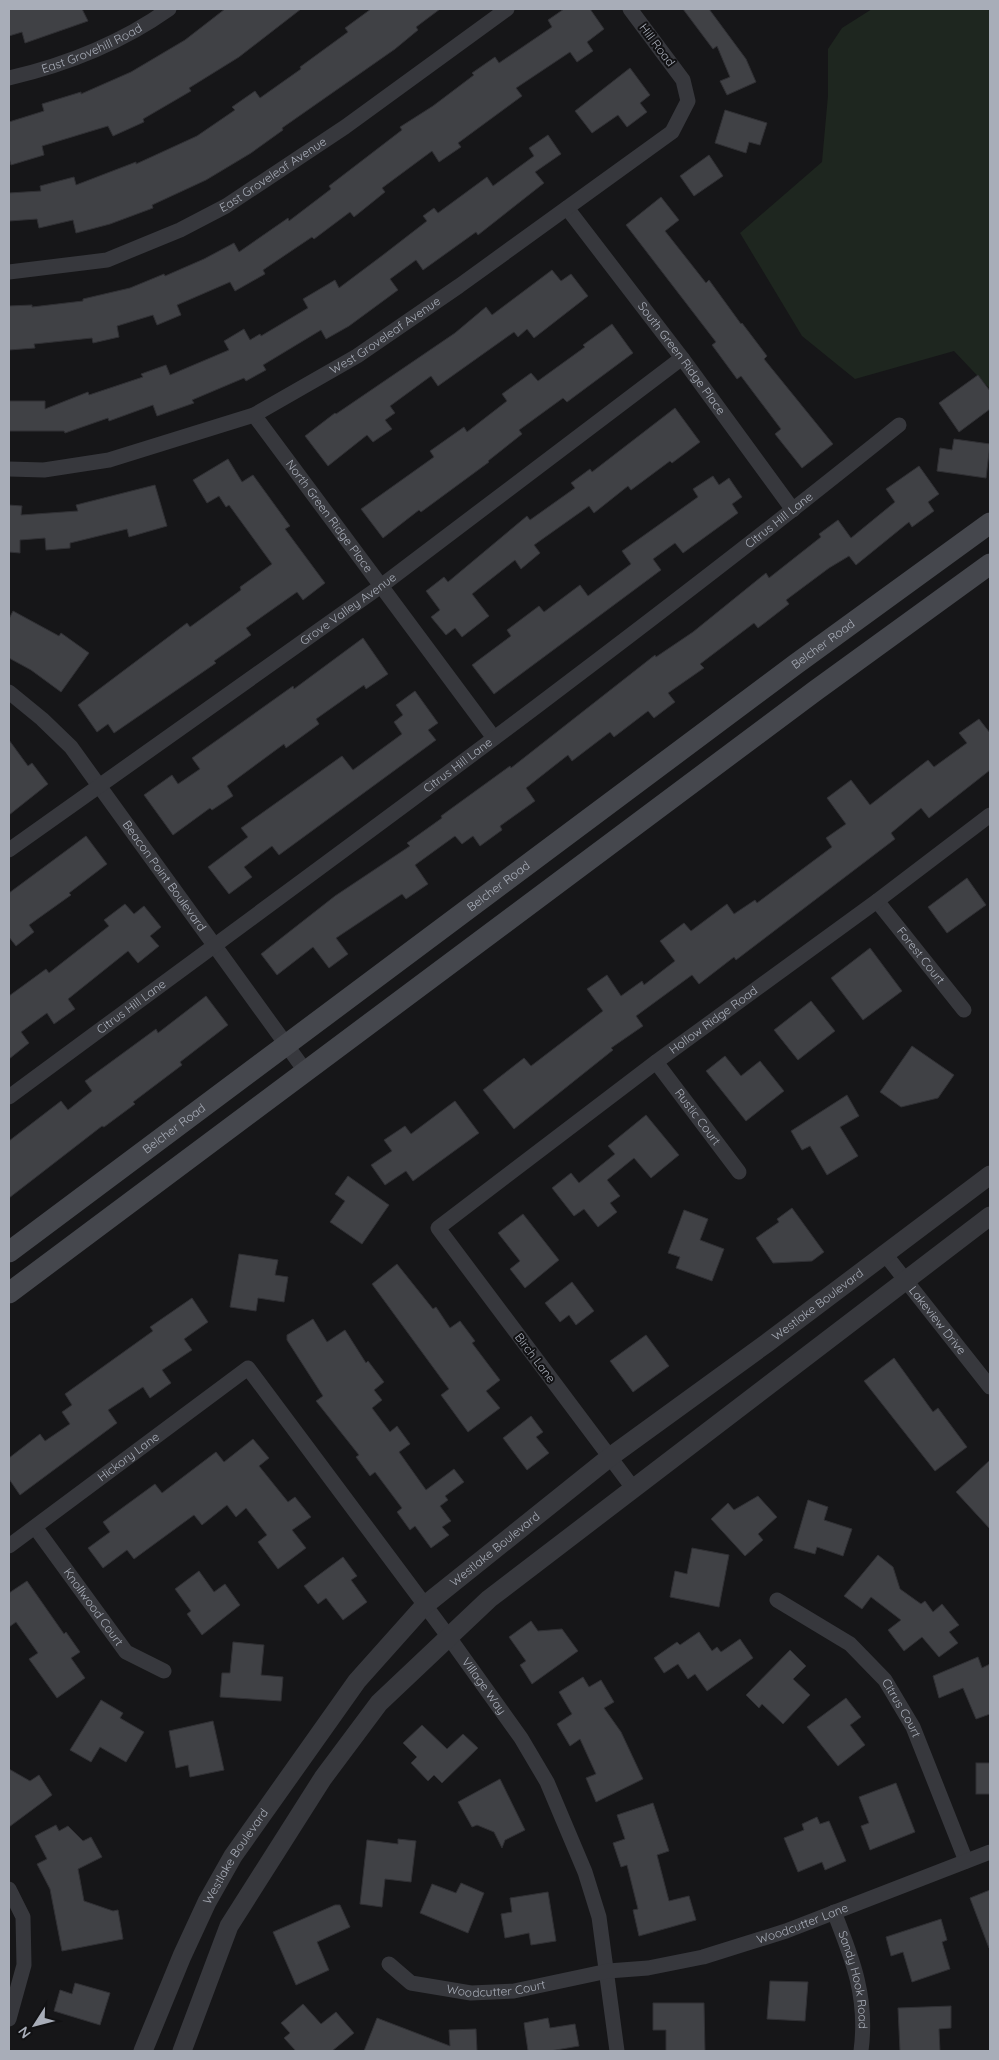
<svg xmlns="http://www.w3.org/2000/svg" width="999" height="2060" font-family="Quicksand,sans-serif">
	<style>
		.green { fill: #1e261f }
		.building { fill: #404145; stroke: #303034 }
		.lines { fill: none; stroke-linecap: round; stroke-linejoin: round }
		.minor { stroke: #37383d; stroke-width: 15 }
		.tertiary { stroke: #37383d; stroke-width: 19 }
		.secondary { stroke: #45474d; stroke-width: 21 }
		.labels { text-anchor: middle; stroke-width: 4; stroke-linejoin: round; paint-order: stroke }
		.street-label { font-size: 12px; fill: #a8adb8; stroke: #111113 }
	</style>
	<rect width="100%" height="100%" fill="#161618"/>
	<polygon class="green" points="872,9 990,9 990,389 954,351 855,379 802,336 740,233 822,162 828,96 828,49 842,28"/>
	<g class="building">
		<polygon points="9,9 82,9 88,21 25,43 22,32 9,36"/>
		<polygon points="225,9 301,9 239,57 189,88 191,91 143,119 144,122 113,136 108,126 42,146 44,155 11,165 9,158 9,122 44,111 42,104 81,92 81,94 131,72 185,40"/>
		<polygon points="371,9 440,9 416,27 418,30 395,49 282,128 283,130 251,153 206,180 152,205 153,208 110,224 76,233 73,220 39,228 37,219 9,221 9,193 41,191 40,186 74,177 76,185 136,162 136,164 197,136 235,110 232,107 255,91 260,98 301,69 300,67 348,32 345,28"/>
		<polygon points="564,9 590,9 604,29 587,42 593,51 577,62 570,52 516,88 522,96 458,143 461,147 439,162 432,151 382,188 385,192 354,217 350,212 314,239 312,237 263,270 265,274 235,291 230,282 177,305 181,315 157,325 153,315 117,326 119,337 93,343 92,338 34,344 35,348 9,350 9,306 32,305 32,307 83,301 83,299 130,288 164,274 165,276 204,259 234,243 239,252 288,218 289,221 331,189 329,186 402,130 400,127 433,106 474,75 472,73 495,57 499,63 552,27 548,20"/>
		<polygon points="683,9 709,9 746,59 756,82 727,95 720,81 730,77 717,46 713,49"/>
		<polygon points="630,68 650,95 640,103 647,112 627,127 618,115 592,133 575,111"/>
		<polygon points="725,110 767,123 760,145 749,142 746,153 715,143"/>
		<polygon points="548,135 561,154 535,172 544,183 478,235 476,232 423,270 416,260 390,279 398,290 349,326 326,339 321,330 263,365 266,370 246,381 244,378 192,400 194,403 157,416 153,405 109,421 108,418 65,433 64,431 9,431 9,401 45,401 45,409 88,392 89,395 143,377 141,374 166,365 170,375 229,350 224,341 244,329 250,340 260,334 261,336 308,308 303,299 335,280 339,288 383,255 427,221 423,216 434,208 438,213 487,177 493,186 534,156 529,148"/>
		<polygon points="709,155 723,176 694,196 680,176"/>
		<polygon points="661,197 679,220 665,231 706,283 709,280 741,324 742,323 767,356 764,359 833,444 802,468 775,434 781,429 741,376 737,379 712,345 716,342 626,225"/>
		<polygon points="552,270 561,281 571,274 588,296 534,338 527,329 518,337 514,332 438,386 431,376 390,406 395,413 385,420 392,429 373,442 367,435 328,466 305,436 335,413 336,414 455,333 486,307 492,315"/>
		<polygon points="612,324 633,353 567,402 563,398 519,430 522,434 488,461 489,462 421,512 419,510 383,538 361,509 434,457 430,451 464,427 467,432 507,401 502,394 531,373 538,381 585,347 583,345"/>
		<polygon points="978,375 990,391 990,409 959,432 939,403"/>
		<polygon points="675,408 700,442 672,463 670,461 631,490 628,486 594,513 589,506 534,545 540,553 521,569 515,560 472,594 489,616 462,637 455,628 446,635 431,617 440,610 426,591 444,577 448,582 527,516 530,520 575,488 571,483 590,469 592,472"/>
		<polygon points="954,439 990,444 986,478 937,471 940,448 952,450"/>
		<polygon points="228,459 242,482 253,475 290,526 285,529 325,583 303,600 297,592 246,628 251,635 214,661 216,663 114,733 108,724 97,732 78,705 187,623 190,627 241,590 240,587 272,564 229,505 226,507 219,496 207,503 193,480"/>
		<polygon points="919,466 939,494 928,502 934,511 912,527 909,522 856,565 849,556 829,568 786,600 789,604 758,628 754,623 700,664 704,668 668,693 675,702 654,718 648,711 614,737 610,732 572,761 568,755 526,788 535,801 500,826 502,830 480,846 473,836 462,844 455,836 415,865 428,884 406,899 402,894 336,938 348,954 329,968 313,947 277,975 261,954 335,896 410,846 407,843 442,818 441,816 510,766 511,768 655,655 656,657 693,632 766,573 769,578 821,537 819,534 838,520 851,538 895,502 886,489"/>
		<polygon points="713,476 719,485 729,478 742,497 732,504 738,513 683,553 675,543 653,559 661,570 494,694 472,665 511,636 507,630 539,606 544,612 580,585 588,596 631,564 622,551 698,497 693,489"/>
		<polygon points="155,485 167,526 129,537 127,529 70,543 70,548 46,550 45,538 20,540 20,553 9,552 9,505 22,506 21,515 78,511 76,505"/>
		<polygon points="13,611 59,636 61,633 89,653 61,692 31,670 9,658 9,619"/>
		<polygon points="363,638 388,674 366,689 364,685 316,719 319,724 286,748 284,744 227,786 233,796 212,810 210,808 173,835 144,795 172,775 178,784 200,769 192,758 293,686 294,689"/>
		<polygon points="415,691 438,723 428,730 436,740 279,855 272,846 244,867 252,877 229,894 208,867 248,837 241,828 342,756 353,770 402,734 394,722 403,715 396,705"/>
		<polygon points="979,719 990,733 990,770 929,818 921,808 891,833 895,839 736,960 734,957 699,984 692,975 636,1016 643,1026 611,1048 613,1050 514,1129 483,1090 524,1058 531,1066 603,1011 587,989 607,975 621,996 642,981 644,985 675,961 660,941 684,923 691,931 727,904 734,914 755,900 757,903 832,847 826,838 846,824 827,798 851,780 870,805 928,760 934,767 967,743 959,733"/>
		<polygon points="9,740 28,766 32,763 48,784 9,815"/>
		<polygon points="86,836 107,864 69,893 71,895 29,925 34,932 16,946 9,937 9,893"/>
		<polygon points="967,878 986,905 947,933 928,907"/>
		<polygon points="125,904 134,914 144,906 161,927 150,936 159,946 138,963 128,951 68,999 75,1009 54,1024 47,1013 21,1032 29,1043 9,1059 9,996 46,969 49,973 109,926 104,920"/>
		<polygon points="870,948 902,991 863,1020 831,978"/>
		<polygon points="206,996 228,1025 180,1062 182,1065 133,1102 135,1104 104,1127 102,1126 9,1198 9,1141 61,1101 68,1110 92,1091 85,1081 156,1029 158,1033"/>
		<polygon points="811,1001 835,1031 798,1060 774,1030"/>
		<polygon points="912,1046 954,1075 938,1098 901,1107 880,1092"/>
		<polygon points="725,1056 741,1076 760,1061 784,1091 746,1121 706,1071"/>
		<polygon points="847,1095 859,1116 840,1127 858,1156 827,1175 810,1146 802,1150 791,1131"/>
		<polygon points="455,1101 479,1133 413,1181 406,1171 385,1185 371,1165 392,1151 384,1140 405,1126 411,1134"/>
		<polygon points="646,1115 679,1155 651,1178 634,1158 607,1180 620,1196 610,1203 617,1212 598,1227 584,1209 574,1216 552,1188 571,1173 579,1183 615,1154 608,1146"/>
		<polygon points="348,1176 389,1205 362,1244 330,1222 345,1201 335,1194"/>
		<polygon points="792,1208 824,1252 812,1261 773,1263 756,1238 779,1222 777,1219"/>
		<polygon points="684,1210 708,1219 700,1240 724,1249 712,1281 676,1268 680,1257 668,1253"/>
		<polygon points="523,1214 559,1260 525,1288 510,1269 520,1261 498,1233"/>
		<polygon points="239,1254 278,1260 275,1275 288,1277 284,1302 258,1298 256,1311 230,1307"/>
		<polygon points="397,1264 433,1309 436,1307 450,1328 460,1321 475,1341 472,1343 500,1380 486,1391 500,1408 468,1432 441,1395 449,1389 372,1284"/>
		<polygon points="572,1282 594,1311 576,1325 569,1315 560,1322 545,1303"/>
		<polygon points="192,1298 208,1322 184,1339 192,1350 162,1370 171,1383 150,1398 143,1387 108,1410 117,1423 20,1495 9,1479 9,1458 40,1434 45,1441 70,1424 62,1412 72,1405 65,1394 153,1331 150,1327"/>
		<polygon points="313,1319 327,1342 345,1330 366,1363 368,1361 384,1382 374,1390 382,1400 372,1408 390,1432 397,1426 410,1444 399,1452 426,1490 454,1469 464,1482 445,1496 448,1500 440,1506 451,1521 442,1527 449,1535 431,1548 415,1526 410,1530 397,1512 402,1508 375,1472 370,1476 356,1457 359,1455 316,1401 323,1396 287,1340 287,1335"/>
		<polygon points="646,1335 669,1366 633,1392 610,1361"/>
		<polygon points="894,1358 933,1412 938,1408 967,1447 935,1471 864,1381"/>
		<polygon points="531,1416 543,1432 536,1437 549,1453 527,1470 503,1438"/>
		<polygon points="253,1439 269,1458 259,1466 288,1502 295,1497 311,1517 292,1530 306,1548 278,1569 258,1542 267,1535 246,1508 236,1517 227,1505 202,1525 194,1515 134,1559 127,1550 103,1568 88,1548 110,1532 103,1522 155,1484 162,1493 216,1452 224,1462"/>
		<polygon points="990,1460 990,1529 956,1492"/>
		<polygon points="758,1496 777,1517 758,1534 763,1540 745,1556 711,1519 728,1503 734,1510"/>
		<polygon points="808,1500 828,1507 824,1520 852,1529 843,1556 817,1547 815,1554 794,1548"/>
		<polygon points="692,1548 729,1555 719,1607 670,1597 675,1571 687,1574"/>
		<polygon points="878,1555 893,1567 900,1589 921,1604 925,1601 933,1612 942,1604 959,1625 949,1632 958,1643 939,1657 922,1637 904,1651 888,1630 901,1620 871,1597 862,1609 844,1596"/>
		<polygon points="343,1557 357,1576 351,1580 367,1602 343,1620 326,1598 318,1604 304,1586"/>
		<polygon points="199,1571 214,1592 225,1584 240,1605 202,1635 187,1614 191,1611 175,1589"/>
		<polygon points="27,1581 64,1634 66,1632 80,1652 71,1658 85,1678 57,1698 29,1659 38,1653 16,1622 9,1627 9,1593"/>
		<polygon points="531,1621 538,1631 562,1629 578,1651 532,1684 520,1665 526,1661 509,1637"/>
		<polygon points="699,1632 712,1651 717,1647 721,1652 740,1639 753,1658 707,1691 695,1674 688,1679 678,1664 664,1673 654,1658 677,1642 680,1645"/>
		<polygon points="233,1642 264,1645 261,1675 283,1677 281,1701 220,1697 222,1673 230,1673"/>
		<polygon points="790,1650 806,1666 793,1679 810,1695 783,1724 762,1704 759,1708 746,1695"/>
		<polygon points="978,1657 982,1668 990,1664 990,1714 976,1719 963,1688 939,1698 933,1676"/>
		<polygon points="583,1677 589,1687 601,1680 614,1702 604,1708 621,1732 643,1779 596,1802 586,1778 596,1774 580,1739 570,1746 557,1724 572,1714 559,1692"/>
		<polygon points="846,1698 861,1717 850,1725 865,1745 838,1766 807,1727"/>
		<polygon points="101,1700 123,1713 120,1718 144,1732 126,1762 100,1747 91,1762 70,1750"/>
		<polygon points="213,1721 224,1770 190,1777 188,1765 176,1768 169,1731"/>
		<polygon points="422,1725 447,1749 463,1734 478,1748 442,1783 434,1775 428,1781 411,1763 417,1757 403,1743"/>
		<rect x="976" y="1763" width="14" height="31"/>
		<polygon points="9,1769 30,1781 39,1775 52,1795 9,1827"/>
		<polygon points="500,1779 525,1830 505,1840 502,1848 494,1832 477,1825 472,1827 458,1802"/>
		<polygon points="896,1783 915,1832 870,1850 861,1826 869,1823 859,1797"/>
		<polygon points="653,1803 669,1851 657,1855 669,1901 689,1896 696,1920 639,1936 633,1910 638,1909 627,1865 621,1867 613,1843 625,1839 617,1815"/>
		<polygon points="817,1817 820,1824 829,1821 846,1861 825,1870 822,1862 798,1872 784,1838 804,1830 802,1824"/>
		<polygon points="56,1825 59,1831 68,1826 83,1841 91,1837 102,1857 78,1869 84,1901 113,1911 118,1910 123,1939 62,1951 50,1889 37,1864 47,1859 35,1836"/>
		<polygon points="398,1839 416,1841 411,1882 385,1879 382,1907 360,1904 367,1840 398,1844"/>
		<polygon points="461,1883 484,1893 468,1933 420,1913 432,1884 456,1893"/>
		<polygon points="990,1890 990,1947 989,1948 970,1898"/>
		<polygon points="548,1892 556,1941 531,1945 529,1933 505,1938 501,1914 512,1912 510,1898"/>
		<polygon points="335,1905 340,1905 350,1927 317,1942 329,1970 296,1985 273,1932"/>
		<polygon points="941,1919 947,1940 942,1942 950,1969 912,1982 903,1952 891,1956 886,1937"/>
		<polygon points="770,1981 808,1982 805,2021 767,2019"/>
		<polygon points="75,1983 110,1993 100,2025 54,2011 60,1990 72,1994"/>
		<polygon points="653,2003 704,2003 705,2051 666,2051 666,2030 653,2030"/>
		<polygon points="303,2004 321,2024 336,2012 354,2033 332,2051 296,2051 284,2038 290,2033 281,2023"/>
		<polygon points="951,2006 951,2028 939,2029 940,2051 900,2051 898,2008"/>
		<polygon points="377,2018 450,2046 449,2030 476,2029 477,2051 364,2051"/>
		<polygon points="548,2018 550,2028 575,2024 579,2046 550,2051 528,2051 524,2023"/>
	</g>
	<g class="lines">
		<g class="minor">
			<path id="s1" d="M9 78C65 65 121 43 169 9"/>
			<path id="s2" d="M567 208 682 358 793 510"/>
			<path id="s3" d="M9 272 107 260 180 230 226 206 345 127 507 9"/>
			<path id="s4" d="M254 415 494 738"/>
			<path id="s5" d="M9 469 44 470 109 460 254 415 357 356 459 286 672 132 688 101 683 80 630 9"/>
			<path id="s6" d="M9 692 42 719 71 747 306 1072"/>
			<path id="s7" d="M9 850 381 586 682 358"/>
			<path id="s8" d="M877 901 964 1010"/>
			<path id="s9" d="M656 1062 739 1172"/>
			<path id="s10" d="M9 1097C308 876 610 658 899 425"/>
			<path id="s11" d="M884 1253 990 1387"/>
			<path id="s12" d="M633 1488 438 1228 656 1062 877 901 990 815"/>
			<path id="s13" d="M35 1527 126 1652 164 1671"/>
			<path id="s14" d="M9 1546 248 1368 448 1636 521 1738 547 1782 585 1872 599 1917 617 2051"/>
			<path id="s15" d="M777 1600 850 1644 885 1680 913 1727 966 1861"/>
			<polyline points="9,1889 23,1917 24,1965 9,2019"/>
			<path id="s16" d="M834 1912C853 1960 868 1998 861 2051"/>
			<path id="s17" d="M389 1964 411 1983 471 1993 514 1991 608 1971 648 1968 703 1957 786 1931 990 1852"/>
		</g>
		<g class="tertiary">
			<path id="s18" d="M143 2051 182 1956 207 1902 233 1856 357 1681 424 1606 610 1457 767 1343 990 1175"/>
			<polyline points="182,2051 229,1926 323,1778 379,1703 489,1599 990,1216"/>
		</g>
		<g class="secondary">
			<path id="s19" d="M9 1252 796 664 990 523"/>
			<polyline points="9,1293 815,691 990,564"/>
		</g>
	</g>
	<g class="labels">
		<g class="street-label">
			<text transform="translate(657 45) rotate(53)" y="4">Hill Road</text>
			<text dy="4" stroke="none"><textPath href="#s1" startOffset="88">East Grovehill Road</textPath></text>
			<text dy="4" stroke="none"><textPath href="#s3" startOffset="286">East Groveleaf Avenue</textPath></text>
			<text dy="4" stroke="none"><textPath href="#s5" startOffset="406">West Groveleaf Avenue</textPath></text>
			<text dy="4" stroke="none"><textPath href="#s2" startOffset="189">South Green Ridge Place</textPath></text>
			<text dy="4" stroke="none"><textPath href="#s4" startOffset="126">North Green Ridge Place</textPath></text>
			<text dy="4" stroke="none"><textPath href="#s10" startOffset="962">Citrus Hill Lane</textPath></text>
			<text dy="4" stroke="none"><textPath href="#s7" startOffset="416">Grove Valley Avenue</textPath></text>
			<text dy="4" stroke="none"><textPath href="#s19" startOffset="1016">Belcher Road</textPath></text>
			<text dy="4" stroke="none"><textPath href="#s10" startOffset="558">Citrus Hill Lane</textPath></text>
			<text dy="4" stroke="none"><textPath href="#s6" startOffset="242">Beacon Point Boulevard</textPath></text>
			<text dy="4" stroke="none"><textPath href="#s19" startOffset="611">Belcher Road</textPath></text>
			<text dy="4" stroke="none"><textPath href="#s8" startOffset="70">Forest Court</textPath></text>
			<text dy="4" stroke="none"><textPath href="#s10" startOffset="152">Citrus Hill Lane</textPath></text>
			<text dy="4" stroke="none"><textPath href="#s12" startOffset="670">Hollow Ridge Road</textPath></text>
			<text dy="4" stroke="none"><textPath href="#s9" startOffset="69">Rustic Court</textPath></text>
			<text dy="4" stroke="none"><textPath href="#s19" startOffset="206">Belcher Road</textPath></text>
			<text dy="4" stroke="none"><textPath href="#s18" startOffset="1026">Westlake Boulevard</textPath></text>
			<text dy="4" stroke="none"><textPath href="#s11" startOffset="86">Lakeview Drive</textPath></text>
			<text transform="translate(535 1358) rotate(53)" y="4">Birch Lane</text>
			<text dy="4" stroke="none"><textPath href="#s14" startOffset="149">Hickory Lane</textPath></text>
			<text dy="4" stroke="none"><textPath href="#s18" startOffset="621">Westlake Boulevard</textPath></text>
			<text dy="4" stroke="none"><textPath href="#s13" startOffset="99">Knollwood Court</textPath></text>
			<text dy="4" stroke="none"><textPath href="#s14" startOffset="694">Village Way</textPath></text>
			<text dy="4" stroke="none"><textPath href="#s15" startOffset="168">Citrus Court</textPath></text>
			<text dy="4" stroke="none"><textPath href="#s18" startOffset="216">Westlake Boulevard</textPath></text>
			<text dy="4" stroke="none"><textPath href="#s17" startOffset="430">Woodcutter Lane</textPath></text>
			<text dy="4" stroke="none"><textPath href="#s16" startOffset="71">Sandy Hook Road</textPath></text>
			<text dy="4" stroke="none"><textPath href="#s17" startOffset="115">Woodcutter Court</textPath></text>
		</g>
	</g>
	<rect width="999" height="2060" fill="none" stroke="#a8adb8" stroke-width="20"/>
	<g transform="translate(35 2025) rotate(234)" stroke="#111113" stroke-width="4" paint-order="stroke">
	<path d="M0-4L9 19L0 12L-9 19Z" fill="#a8adb8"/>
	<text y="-8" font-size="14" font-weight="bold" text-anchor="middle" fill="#a8adb8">N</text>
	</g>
</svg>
